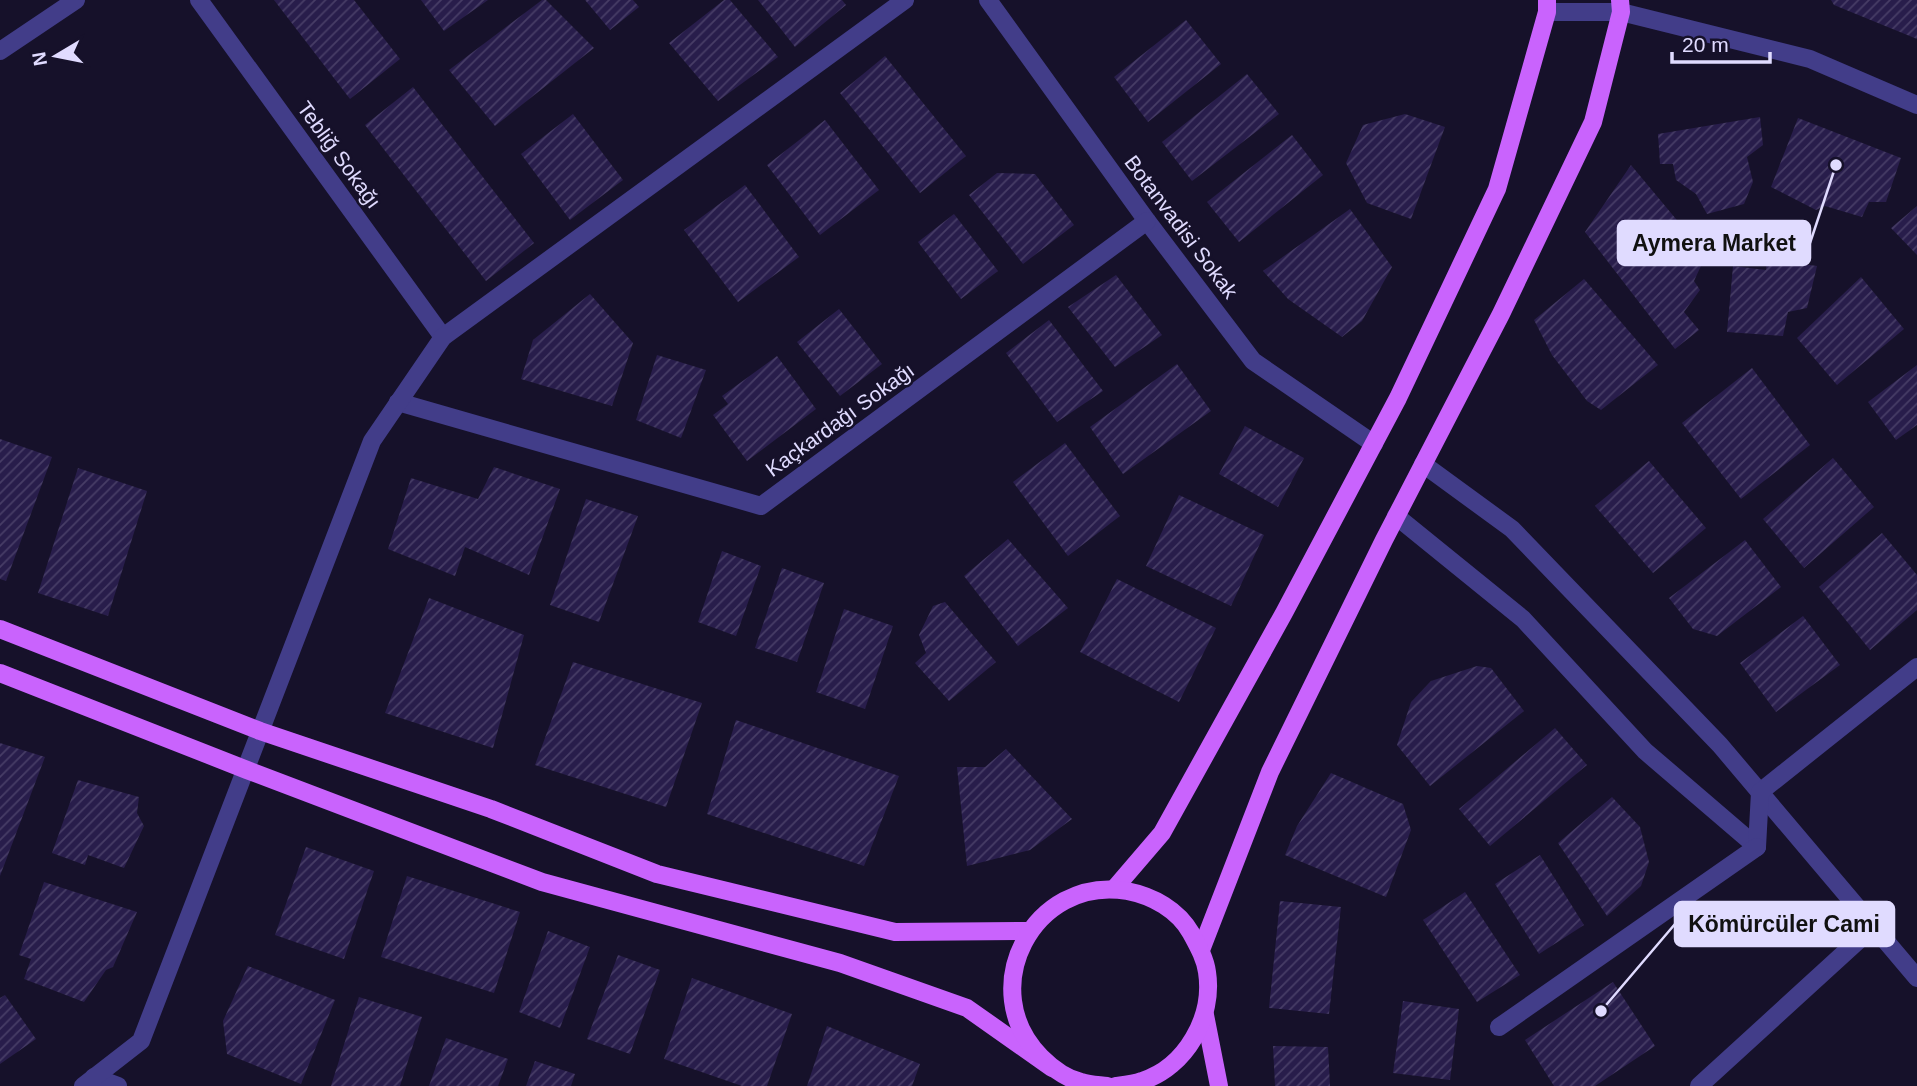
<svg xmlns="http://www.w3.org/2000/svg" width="1917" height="1086" font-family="Arial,sans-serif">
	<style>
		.building { fill: url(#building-hatch) }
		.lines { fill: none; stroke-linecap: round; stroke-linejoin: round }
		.minor { stroke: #423d89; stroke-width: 18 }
		.major { stroke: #c963fd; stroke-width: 18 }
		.labels { text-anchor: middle; stroke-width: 5; stroke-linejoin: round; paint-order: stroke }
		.street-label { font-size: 21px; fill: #e0dbff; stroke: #16112a }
		.leader { fill: none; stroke: #e0dbff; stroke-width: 2.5 }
		.callout-dot { fill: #e0dbff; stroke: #16112a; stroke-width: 2.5 }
		.callout { fill: #e0dbff; stroke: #e0dbff; stroke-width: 2.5 }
		.callout-label { font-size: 23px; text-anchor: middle; font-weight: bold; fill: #111 }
	</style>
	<defs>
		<pattern id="building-hatch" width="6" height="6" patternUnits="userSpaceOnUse" patternTransform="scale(1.75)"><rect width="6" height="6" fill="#281d4b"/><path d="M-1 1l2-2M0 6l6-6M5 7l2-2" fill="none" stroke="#473d66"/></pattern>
	</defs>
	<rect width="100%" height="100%" fill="#16112a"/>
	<g class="building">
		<polygon points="274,0 354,0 400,59 350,99"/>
		<polygon points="421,0 488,0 444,31"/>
		<polygon points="542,0 546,0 594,48 495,126 449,70"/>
		<polygon points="585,0 633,0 639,7 610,30"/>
		<polygon points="724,0 730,0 778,57 718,101 669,43"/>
		<polygon points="758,0 842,0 846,5 795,47"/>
		<polygon points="1831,0 1917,0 1917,39 1834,5"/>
		<polygon points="1186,20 1221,64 1148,122 1114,77"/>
		<polygon points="885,56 966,156 920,193 840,93"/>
		<polygon points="1247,74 1279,114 1192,181 1162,142"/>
		<polygon points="413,87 534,243 486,281 365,125"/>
		<polygon points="573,114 623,180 570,220 521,154"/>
		<polygon points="1405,114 1445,127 1411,219 1367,203 1346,163 1363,125"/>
		<polygon points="1760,117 1763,145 1747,157 1753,182 1744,204 1707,214 1696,194 1676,180 1673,164 1660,164 1658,134"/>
		<polygon points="1798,118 1901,158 1886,202 1869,202 1862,217 1825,206 1816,210 1771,187"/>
		<polygon points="825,120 879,190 820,235 767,165"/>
		<polygon points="1292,135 1323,175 1239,242 1207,202"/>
		<polygon points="1631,165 1706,255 1694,281 1700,290 1684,312 1699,330 1675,349 1585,232"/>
		<polygon points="997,173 1035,174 1074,225 1023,264 969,195"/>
		<polygon points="745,185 799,257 738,302 684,230"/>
		<polygon points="1917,206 1917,255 1891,228"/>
		<polygon points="1350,209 1392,267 1362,321 1342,337 1288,299 1263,271"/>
		<polygon points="954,214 998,271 961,299 918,242"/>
		<polygon points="1767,259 1817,266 1807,308 1788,312 1783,336 1727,332 1733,266 1766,270"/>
		<polygon points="1116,275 1162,335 1115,367 1068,307"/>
		<polygon points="1861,277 1904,329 1837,385 1797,338"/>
		<polygon points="1584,279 1658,365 1601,410 1587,401 1552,355 1534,320"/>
		<polygon points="590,294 633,343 612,406 521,379 533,340"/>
		<polygon points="839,309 882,364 840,396 797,342"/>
		<polygon points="1049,320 1103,391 1057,422 1006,353"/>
		<polygon points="657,355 706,370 681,438 636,420"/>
		<polygon points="777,356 816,409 747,461 713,415 728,404 722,396"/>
		<polygon points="1177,364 1211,411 1123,474 1090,427"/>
		<polygon points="1917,365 1917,425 1896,440 1868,402"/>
		<polygon points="1752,368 1810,445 1741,499 1682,423"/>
		<polygon points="1245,426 1304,458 1278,507 1219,474"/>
		<polygon points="0,439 52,457 6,581 0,579"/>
		<polygon points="1065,443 1120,516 1068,556 1013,482"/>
		<polygon points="1833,458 1874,507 1804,568 1763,519"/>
		<polygon points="1649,461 1706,528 1653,573 1595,506"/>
		<polygon points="494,467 560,489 529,575 465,547 455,576 388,549 411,478 478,499"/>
		<polygon points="78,468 147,491 108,616 38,593"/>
		<polygon points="1179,495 1264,535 1231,606 1146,566"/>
		<polygon points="586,499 638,516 599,622 550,605"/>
		<polygon points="1882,533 1917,575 1917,610 1870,650 1819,587"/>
		<polygon points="1008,539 1068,608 1018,646 964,576"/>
		<polygon points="1745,540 1781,587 1717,636 1693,629 1669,598"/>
		<polygon points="722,551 761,566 736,636 698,622"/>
		<polygon points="782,568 824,583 797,662 755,648"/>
		<polygon points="1117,579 1216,628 1179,702 1080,652"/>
		<polygon points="429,598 524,635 493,748 385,713"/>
		<polygon points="945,602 996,662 949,701 915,663 926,653 919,635 933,606"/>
		<polygon points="844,609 893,626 865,709 816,692"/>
		<polygon points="1803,616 1840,665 1776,712 1740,663"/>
		<polygon points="573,662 702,703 666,807 535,765"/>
		<polygon points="1477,666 1491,668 1524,711 1430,786 1397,745 1411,702 1431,681"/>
		<polygon points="736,720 899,776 864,866 707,814"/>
		<polygon points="1555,728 1587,765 1490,846 1459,809"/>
		<polygon points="0,743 45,757 0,876"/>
		<polygon points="1006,749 1072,819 1030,850 967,866 957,767 985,767"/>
		<polygon points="1331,773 1403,804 1411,830 1386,897 1285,855 1297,826"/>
		<polygon points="78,780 139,797 137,813 144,826 124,868 88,855 85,865 52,853"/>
		<polygon points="1612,797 1640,827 1649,862 1641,886 1607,916 1558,843"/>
		<polygon points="306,847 374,871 344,959 275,935"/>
		<polygon points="1540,855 1584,925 1539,954 1495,884"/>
		<polygon points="407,876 520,912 494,993 381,957"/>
		<polygon points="44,882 137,912 113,967 106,970 84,1002 24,979 31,959 19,955"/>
		<polygon points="1465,892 1520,975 1477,1002 1423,920"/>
		<polygon points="1280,901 1341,907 1329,1014 1269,1008"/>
		<polygon points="548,931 590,947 560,1028 519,1012"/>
		<polygon points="618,955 660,970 630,1054 587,1039"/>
		<polygon points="248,966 335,1000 301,1084 227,1054 223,1021"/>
		<polygon points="692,978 792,1014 767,1086 742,1086 664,1059"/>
		<polygon points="1613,982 1655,1046 1595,1086 1554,1086 1525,1040"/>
		<polygon points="5,995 36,1039 0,1064 0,998"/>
		<polygon points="359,997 422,1017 400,1086 331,1086"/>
		<polygon points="1403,1001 1459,1009 1450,1080 1393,1073"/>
		<polygon points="827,1026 920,1064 912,1086 807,1086"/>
		<polygon points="446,1038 508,1059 498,1086 429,1086"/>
		<polygon points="1273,1046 1328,1047 1330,1086 1275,1086"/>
		<polygon points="535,1061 575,1074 571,1086 526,1086"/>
	</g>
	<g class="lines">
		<g class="minor">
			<polyline points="199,0 443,337"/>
			<polyline points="988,0 1147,221 1253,361 1374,444"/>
			<polyline points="1547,12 1621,12 1810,59 1917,105"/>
			<polyline points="0,51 76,0"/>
			<polyline points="398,402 761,506 1147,221"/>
			<polyline points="1423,464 1512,529 1720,745 1917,978"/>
			<polyline points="1396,516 1523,619 1645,751 1757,847"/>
			<polyline points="1757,847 1760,792 1917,667"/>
			<polyline points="1499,1027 1757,847"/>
			<polyline points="94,1077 118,1086"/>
			<polyline points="83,1086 141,1041 372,441 443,337 905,0"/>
			<polyline points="1699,1086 1873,927"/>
		</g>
		<g class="major">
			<polyline points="0,629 260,731 491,809 657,874 895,932 1029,931"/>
			<polyline points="0,673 247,770 542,882 840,963 967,1008 1052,1068"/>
			<polyline points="1114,889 1162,833 1284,613 1398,398 1497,189 1547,12 1547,0"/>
			<polyline points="1201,950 1270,772 1384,540 1501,314 1593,122 1621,12 1620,0"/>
			<polyline points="1205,1015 1219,1086"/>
			<path d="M1107 1086C1099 1085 1089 1085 1081 1082 1065 1078 1053 1069 1041 1057 974 990 1033 875 1127 891 1153 896 1178 910 1191 933 1198 946 1205 958 1207 972 1214 1017 1186 1067 1142 1081 1134 1084 1124 1085 1116 1086"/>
		</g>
	</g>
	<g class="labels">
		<g class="street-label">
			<text transform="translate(339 155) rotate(54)" y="7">Tebliğ Sokağı</text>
			<text transform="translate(1181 227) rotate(53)" y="7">Botanvadisi Sokak</text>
			<text transform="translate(840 420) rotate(-36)" y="7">Kaçkardağı Sokağı</text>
		</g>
	</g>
	<path class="leader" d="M1836 165L1810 243M1601 1011L1675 924"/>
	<g class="callout-dot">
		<circle cx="1836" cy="165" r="7"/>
		<circle cx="1601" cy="1011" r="7"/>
	</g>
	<g class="callout">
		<rect x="1618" y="221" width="192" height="44" rx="7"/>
		<rect x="1675" y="902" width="219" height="44" rx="7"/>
	</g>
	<g class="callout-label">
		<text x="1714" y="251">Aymera Market</text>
		<text x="1784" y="932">Kömürcüler Cami</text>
	</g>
	<g transform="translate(56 56) rotate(260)" stroke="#16112a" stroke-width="5" paint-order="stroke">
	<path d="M0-5L12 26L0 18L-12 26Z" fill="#e0dbff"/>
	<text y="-10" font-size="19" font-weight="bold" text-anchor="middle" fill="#e0dbff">N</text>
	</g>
	<path d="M1672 52v10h98v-10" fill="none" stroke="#e0dbff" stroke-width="3.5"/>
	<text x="1682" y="52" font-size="21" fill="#e0dbff" stroke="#16112a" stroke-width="5" paint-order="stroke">20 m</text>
</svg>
